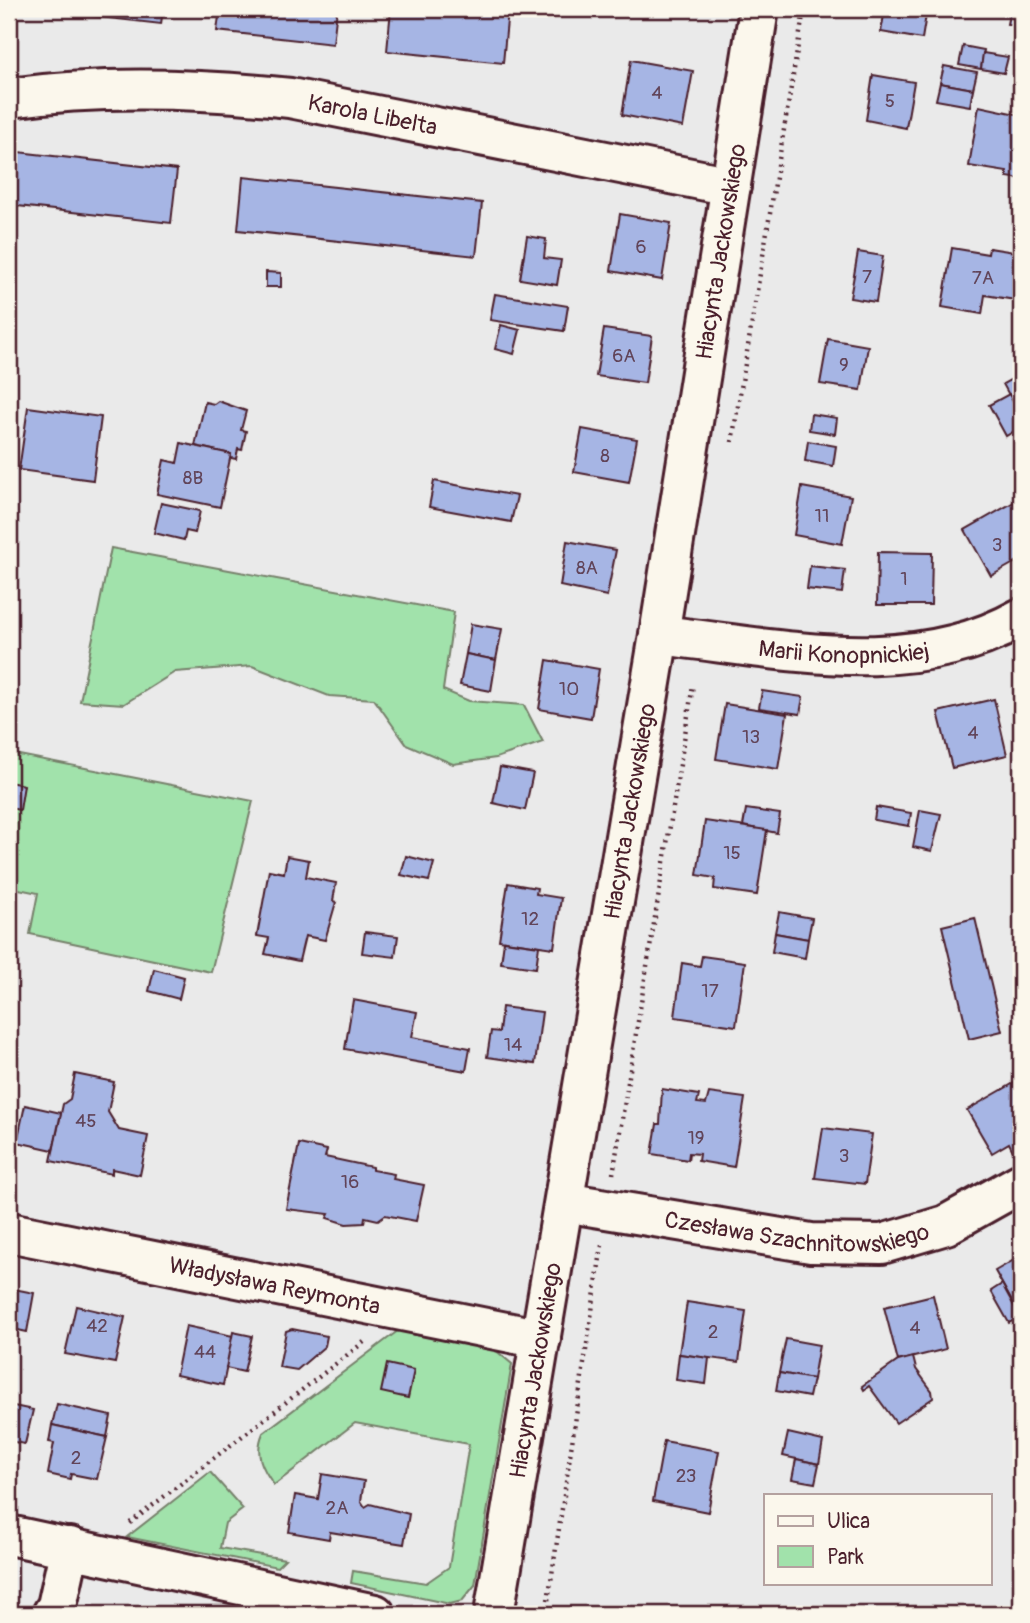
<svg xmlns="http://www.w3.org/2000/svg" width="1030" height="1623" font-family="Pangolin,sans-serif">
<style>
.green{fill:#a1e2ab;stroke:#76806b;stroke-width:2}
.building{fill:#a6b5e4;stroke:#4a1f2b;stroke-width:2}
.lines{fill:none;stroke-linecap:round;stroke-linejoin:round}
.minor-casing{stroke:#4a1f2b;stroke-width:44}
.path{stroke:#4a1f2b;stroke-width:4.5;stroke-dasharray:2 5;stroke-linecap:butt}
.minor{stroke:#fbf7ec;stroke-width:38}
.labels{text-anchor:middle;dominant-baseline:central;stroke-width:5;stroke-linejoin:round;paint-order:stroke}
.number-label{font-size:19px;fill:#614459}
.street-label{font-size:23px;fill:#4a1f2b;stroke:#fbf7ec}
</style>
<rect width="100%" height="100%" fill="#eaeaea"/>
<filter id="ink" filterUnits="userSpaceOnUse"><feTurbulence type="fractalNoise" baseFrequency=".0143" numOctaves="2"/><feDisplacementMap in="SourceGraphic" scale="14" xChannelSelector="R" yChannelSelector="G"/><feConvolveMatrix kernelMatrix="1 2 1 2 8 2 1 2 1" color-interpolation-filters="sRGB"/></filter>
<g filter="url(#ink)">
<g class="green">
<path d="M 111,548 L 454,612 L 443,690 L 469,701 L 524,705 L 543,742 L 496,758 L 453,764 L 406,744 L 374,699 L 329,696 L 252,666 L 175,672 L 124,704 L 80,701 Z"/>
<path d="M 9,753 L 253,801 L 211,972 L 30,934 L 38,893 L 9,887 Z"/>
<path d="M 399,1330 L 494,1349 L 512,1364 L 475,1585 L 462,1601 L 450,1604 L 351,1583 L 353,1571 L 426,1583 L 449,1567 L 469,1444 L 355,1423 L 274,1485 C 262,1468 254,1454 263,1433 Z"/>
<path d="M 210,1472 L 243,1509 L 225,1523 L 220,1548 L 285,1559 L 277,1567 L 127,1537 Z"/>
</g>
<g class="building">
<path d="M 47,9 L 163,9 L 161,24 L 47,11 Z"/>
<path d="M 220,9 L 337,9 L 333,44 L 217,31 Z"/>
<path d="M 391,9 L 508,10 L 503,63 L 387,51 Z"/>
<path d="M 885,9 L 927,9 L 922,39 L 881,32 Z"/>
<path d="M 1010,9 L 1021,9 L 1021,27 L 1007,24 Z"/>
<path d="M 963,46 L 984,50 L 981,69 L 959,65 Z"/>
<path d="M 983,53 L 1008,57 L 1004,73 L 981,69 Z"/>
<path d="M 631,60 L 693,71 L 683,127 L 622,115 Z"/>
<path d="M 944,66 L 977,72 L 973,89 L 940,83 Z"/>
<path d="M 873,75 L 914,82 L 906,128 L 866,120 Z"/>
<path d="M 940,83 L 973,89 L 970,106 L 936,100 Z"/>
<path d="M 979,106 L 1021,115 L 1021,179 L 1007,177 L 1007,172 L 969,166 Z"/>
<path d="M 9,151 L 177,170 L 171,223 L 9,205 Z"/>
<path d="M 243,177 L 482,203 L 476,256 L 238,230 Z"/>
<path d="M 620,214 L 671,223 L 662,280 L 611,271 Z"/>
<path d="M 527,236 L 546,239 L 544,258 L 561,260 L 557,285 L 520,279 Z"/>
<path d="M 952,248 L 988,254 L 989,248 L 1021,253 L 1015,300 L 985,295 L 982,314 L 942,307 Z"/>
<path d="M 858,252 L 883,256 L 876,302 L 850,298 Z"/>
<path d="M 266,272 L 281,273 L 281,287 L 266,287 Z"/>
<path d="M 495,294 L 568,306 L 564,331 L 490,320 Z"/>
<path d="M 501,325 L 520,330 L 514,354 L 495,349 Z"/>
<path d="M 604,329 L 652,336 L 645,383 L 596,376 Z"/>
<path d="M 828,339 L 868,346 L 861,390 L 820,384 Z"/>
<path d="M 1021,374 L 1021,417 L 1003,384 Z"/>
<path d="M 1009,394 L 1021,417 L 1021,427 L 1006,436 L 989,405 Z"/>
<path d="M 218,401 L 246,411 L 241,430 L 246,431 L 242,450 L 238,449 L 236,459 L 231,458 L 231,454 L 195,446 L 205,402 L 214,404 Z"/>
<path d="M 28,407 L 101,417 L 93,480 L 19,470 Z"/>
<path d="M 811,414 L 837,418 L 835,434 L 809,430 Z"/>
<path d="M 582,429 L 637,439 L 629,482 L 574,472 Z"/>
<path d="M 808,441 L 836,446 L 833,466 L 805,461 Z"/>
<path d="M 181,443 L 231,454 L 220,507 L 157,494 L 164,460 L 177,463 Z"/>
<path d="M 434,481 L 517,496 L 511,522 L 429,507 Z"/>
<path d="M 802,487 L 851,496 L 842,544 L 794,535 Z"/>
<path d="M 1016,501 L 1021,511 L 1021,559 L 991,576 L 965,530 Z"/>
<path d="M 161,503 L 200,511 L 195,533 L 186,531 L 184,540 L 154,533 Z"/>
<path d="M 567,541 L 616,550 L 607,596 L 560,586 Z"/>
<path d="M 878,552 L 932,553 L 931,605 L 877,605 Z"/>
<path d="M 810,566 L 845,570 L 842,593 L 807,589 Z"/>
<path d="M 471,624 L 502,629 L 496,660 L 466,654 Z"/>
<path d="M 466,654 L 496,660 L 491,691 L 460,685 Z"/>
<path d="M 547,660 L 599,669 L 591,718 L 539,709 Z"/>
<path d="M 762,691 L 803,697 L 800,714 L 759,708 Z"/>
<path d="M 994,699 L 1007,755 L 952,768 L 938,712 Z"/>
<path d="M 725,704 L 787,714 L 778,769 L 716,759 Z"/>
<path d="M 500,767 L 533,773 L 525,810 L 493,803 Z"/>
<path d="M 9,782 L 24,785 L 20,810 L 9,808 Z"/>
<path d="M 876,807 L 911,813 L 909,826 L 874,820 Z"/>
<path d="M 746,809 L 780,814 L 777,833 L 743,826 Z"/>
<path d="M 920,810 L 941,814 L 932,851 L 913,847 Z"/>
<path d="M 705,821 L 767,830 L 757,895 L 714,889 L 715,878 L 697,875 Z"/>
<path d="M 287,856 L 309,860 L 306,877 L 336,883 L 333,901 L 336,902 L 325,940 L 305,936 L 299,961 L 265,954 L 269,938 L 257,936 L 269,870 L 284,873 Z"/>
<path d="M 406,856 L 434,863 L 429,881 L 401,875 Z"/>
<path d="M 508,883 L 537,888 L 536,894 L 561,898 L 554,948 L 499,940 Z"/>
<path d="M 779,912 L 812,918 L 808,939 L 775,933 Z"/>
<path d="M 975,918 L 1002,1031 L 969,1039 L 942,926 Z"/>
<path d="M 365,932 L 398,936 L 395,957 L 362,953 Z"/>
<path d="M 775,933 L 808,939 L 805,958 L 772,952 Z"/>
<path d="M 504,941 L 539,946 L 536,968 L 501,963 Z"/>
<path d="M 702,956 L 745,962 L 736,1026 L 675,1017 L 682,963 L 700,966 Z"/>
<path d="M 154,969 L 184,977 L 179,999 L 149,991 Z"/>
<path d="M 353,1000 L 417,1012 L 412,1037 L 470,1048 L 466,1071 L 345,1049 Z"/>
<path d="M 502,1007 L 542,1012 L 535,1064 L 487,1057 L 491,1031 L 499,1032 Z"/>
<path d="M 75,1074 L 114,1082 L 108,1112 L 119,1130 L 148,1136 L 140,1175 L 112,1169 L 112,1174 L 51,1161 L 63,1104 L 70,1099 Z"/>
<path d="M 1021,1079 L 1021,1146 L 1013,1151 L 1009,1143 L 992,1153 L 967,1110 Z"/>
<path d="M 662,1089 L 699,1095 L 697,1103 L 706,1104 L 709,1093 L 745,1098 L 734,1167 L 698,1161 L 699,1154 L 689,1153 L 688,1160 L 652,1154 L 657,1124 L 660,1124 Z"/>
<path d="M 25,1105 L 61,1113 L 53,1150 L 17,1142 Z"/>
<path d="M 823,1128 L 872,1134 L 865,1184 L 815,1178 Z"/>
<path d="M 299,1144 L 327,1150 L 325,1157 L 372,1167 L 372,1170 L 394,1174 L 393,1179 L 424,1185 L 416,1221 L 385,1215 L 378,1220 L 365,1217 L 364,1223 L 346,1224 L 327,1218 L 329,1214 L 286,1209 Z"/>
<path d="M 1021,1256 L 1021,1316 L 1020,1316 L 995,1271 Z"/>
<path d="M 1002,1284 L 1020,1317 L 1009,1323 L 991,1291 Z"/>
<path d="M 9,1288 L 34,1293 L 27,1332 L 9,1328 Z"/>
<path d="M 933,1295 L 946,1349 L 898,1361 L 884,1307 Z"/>
<path d="M 687,1302 L 746,1311 L 739,1362 L 679,1354 Z"/>
<path d="M 76,1306 L 125,1317 L 115,1363 L 65,1354 Z"/>
<path d="M 186,1326 L 233,1336 L 223,1385 L 176,1375 Z"/>
<path d="M 292,1329 L 327,1336 L 325,1346 L 297,1370 L 279,1367 L 286,1331 Z"/>
<path d="M 233,1332 L 252,1336 L 244,1372 L 226,1368 Z"/>
<path d="M 786,1339 L 819,1345 L 813,1379 L 779,1373 Z"/>
<path d="M 679,1354 L 709,1358 L 706,1384 L 676,1380 Z"/>
<path d="M 913,1357 L 916,1369 L 932,1391 L 933,1398 L 896,1423 L 869,1386 L 864,1390 L 862,1386 L 898,1361 Z"/>
<path d="M 387,1364 L 414,1370 L 408,1398 L 381,1392 Z"/>
<path d="M 779,1373 L 813,1379 L 809,1397 L 776,1391 Z"/>
<path d="M 57,1404 L 111,1416 L 107,1437 L 52,1425 Z"/>
<path d="M 9,1405 L 33,1410 L 25,1444 L 9,1441 L 11,1424 Z"/>
<path d="M 52,1425 L 107,1437 L 97,1479 L 71,1474 L 70,1479 L 48,1474 L 54,1443 L 49,1442 Z"/>
<path d="M 788,1433 L 823,1441 L 819,1464 L 783,1456 Z"/>
<path d="M 664,1441 L 719,1451 L 708,1512 L 653,1501 Z"/>
<path d="M 796,1459 L 819,1464 L 815,1483 L 792,1479 Z"/>
<path d="M 322,1474 L 364,1481 L 361,1501 L 365,1507 L 370,1504 L 409,1514 L 404,1544 L 330,1532 L 329,1539 L 289,1532 L 295,1495 L 318,1499 Z"/>
</g>
<g class="lines">
<g class="minor-casing">
<g id="minor">
<path id="s1" d="M 9,98 C 103,85 196,88 290,98 L 731,186"/>
<path id="s2" d="M 659,635 C 779,648 910,681 1021,618"/>
<path id="s3" d="M 564,1202 L 811,1243 L 882,1244 L 946,1225 L 1021,1183"/>
<path id="s4" d="M 9,1232 L 541,1339"/>
<path d="M 9,1535 L 375,1614"/>
<path d="M 52,1614 L 57,1606 L 70,1547"/>
<path id="s5" d="M 494,1614 L 659,635 L 759,9"/>
</g>
</g>
<g class="path">
<path d="M 732,442 L 804,9"/>
<path d="M 613,1174 L 693,685"/>
<path d="M 130,1523 L 364,1342"/>
<path d="M 546,1614 L 602,1245"/>
</g>
<use href="#minor" class="minor"/>
</g>
</g>
<g class="labels">
<g class="number-label">
<text x="657" y="93">4</text>
<text x="890" y="101">5</text>
<text x="641" y="247">6</text>
<text x="867" y="277">7</text>
<text x="983" y="278">7A</text>
<text x="624" y="356">6A</text>
<text x="844" y="365">9</text>
<text x="605" y="456">8</text>
<text x="193" y="478">8B</text>
<text x="822" y="516">11</text>
<text x="997" y="545">3</text>
<text x="587" y="568">8A</text>
<text x="904" y="579">1</text>
<text x="569" y="689">10</text>
<text x="973" y="733">4</text>
<text x="751" y="737">13</text>
<text x="732" y="853">15</text>
<text x="530" y="919">12</text>
<text x="710" y="991">17</text>
<text x="513" y="1045">14</text>
<text x="86" y="1121">45</text>
<text x="696" y="1138">19</text>
<text x="844" y="1156">3</text>
<text x="350" y="1182">16</text>
<text x="97" y="1326">42</text>
<text x="915" y="1328">4</text>
<text x="713" y="1332">2</text>
<text x="205" y="1352">44</text>
<text x="76" y="1458">2</text>
<text x="686" y="1476">23</text>
<text x="337" y="1508">2A</text>
</g>
<g class="street-label">
<text stroke="none"><textPath href="#s1" startOffset="366">Karola Libelta</textPath></text>
<text stroke="none"><textPath href="#s5" startOffset="1381">Hiacynta Jackowskiego</textPath></text>
<text stroke="none"><textPath href="#s2" startOffset="186">Marii Konopnickiej</textPath></text>
<text stroke="none"><textPath href="#s5" startOffset="814">Hiacynta Jackowskiego</textPath></text>
<text stroke="none"><textPath href="#s3" startOffset="236">Czesława Szachnitowskiego</textPath></text>
<text stroke="none"><textPath href="#s4" startOffset="271">Władysława Reymonta</textPath></text>
<text stroke="none"><textPath href="#s5" startOffset="247">Hiacynta Jackowskiego</textPath></text>
</g>
</g>
<rect width="1030" height="1623" fill="none" stroke="#fbf7ec" stroke-width="35"/>
<rect x="18" y="18" width="995" height="1588" fill="none" stroke="#4a1f2b" stroke-width="2.5" filter="url(#ink)"/>
<rect x="764" y="1494" width="228" height="91" fill="#fbf7ec" stroke="#b4a19f" stroke-width="2"/>
<rect x="778" y="1516" width="35" height="10" fill="#fbf7ec" stroke="#b4a19f" stroke-width="2"/>
<text x="827" y="1528" font-size="21" fill="#4a1f2b">Ulica</text>
<rect x="778" y="1546" width="35" height="21" fill="#a1e2ab" stroke="#b4a19f" stroke-width="2"/>
<text x="827" y="1564" font-size="21" fill="#4a1f2b">Park</text>
</svg>
